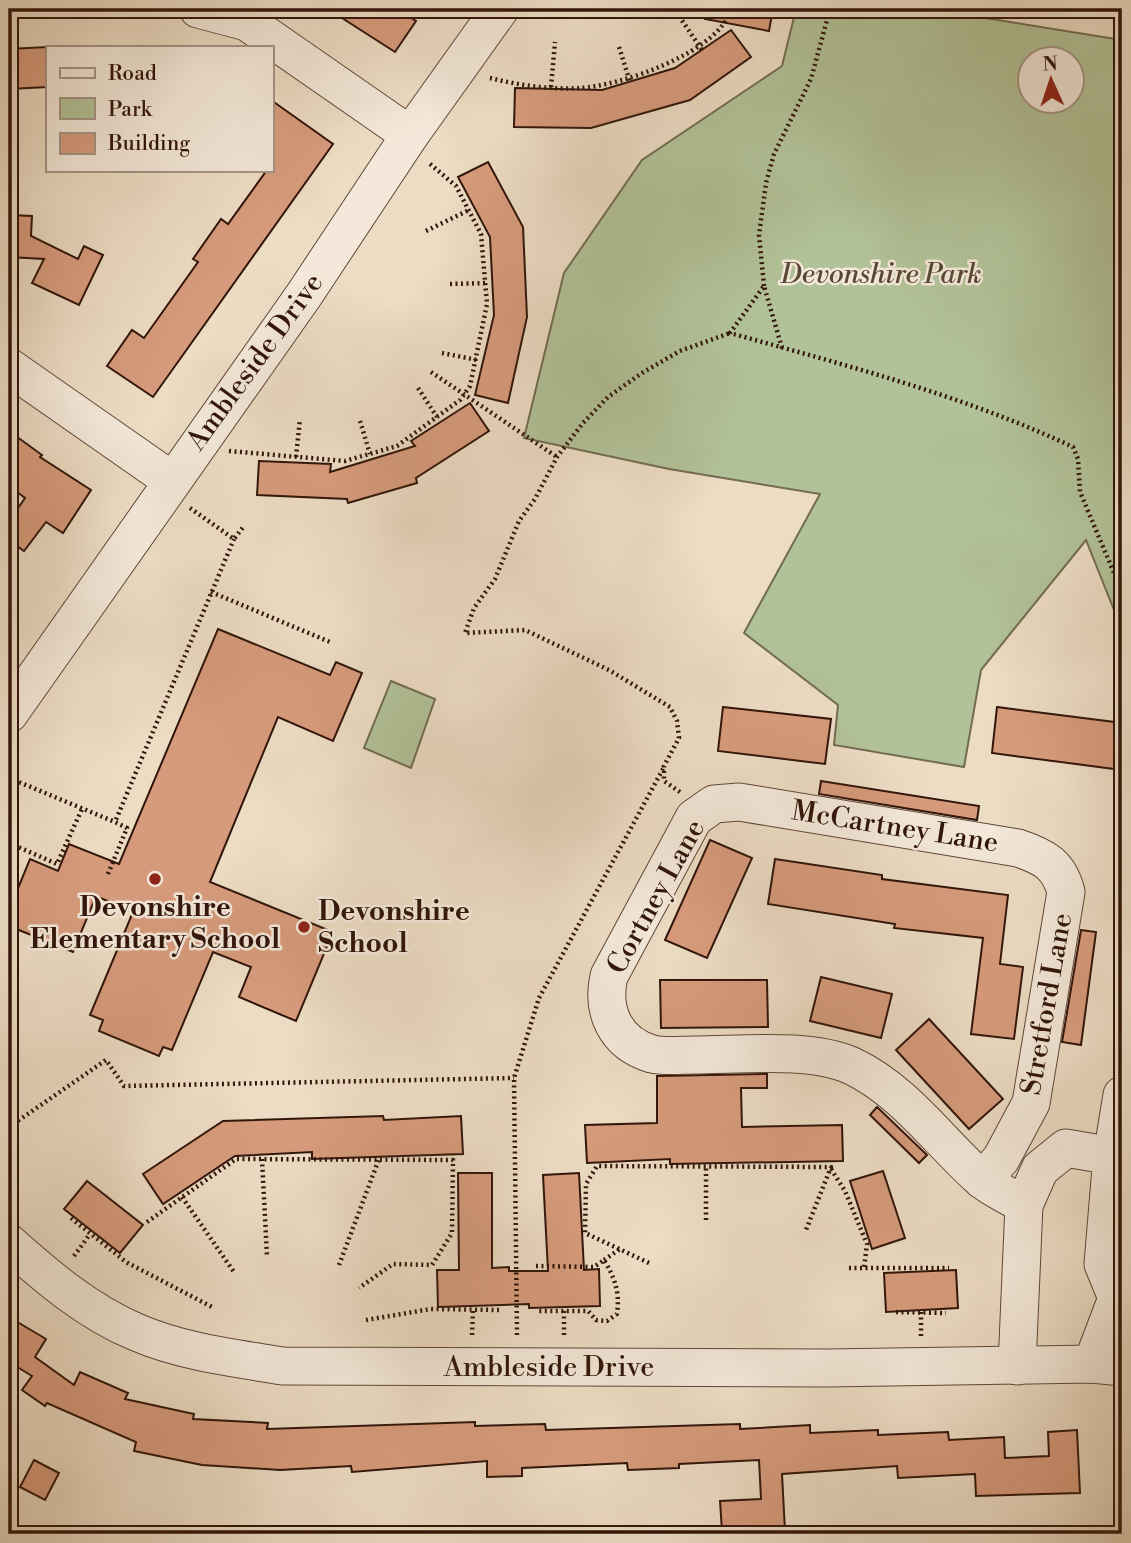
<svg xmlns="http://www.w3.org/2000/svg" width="1131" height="1543" font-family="'Libre Bodoni',serif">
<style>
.green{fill:#b2c298;stroke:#726c51;stroke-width:2;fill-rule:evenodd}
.building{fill:#d69b7c;stroke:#32150a;stroke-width:2}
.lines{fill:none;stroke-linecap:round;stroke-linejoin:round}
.minor-casing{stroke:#604738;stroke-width:39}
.path{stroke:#32150a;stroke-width:4.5;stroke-dasharray:2 3.5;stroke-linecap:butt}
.minor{stroke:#f3e8d9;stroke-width:37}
.poi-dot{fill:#8f2418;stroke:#f3e8d9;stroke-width:2.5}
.labels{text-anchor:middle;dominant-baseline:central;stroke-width:5;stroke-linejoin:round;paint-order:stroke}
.park-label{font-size:28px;font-style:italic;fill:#584935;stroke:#f3e8d9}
.street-label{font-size:28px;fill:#32150a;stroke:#f3e8d9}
.poi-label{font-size:28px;font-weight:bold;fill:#32150a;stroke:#f3e8d9}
</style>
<rect width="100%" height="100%" fill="#ecdcc4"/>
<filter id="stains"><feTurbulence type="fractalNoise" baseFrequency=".00286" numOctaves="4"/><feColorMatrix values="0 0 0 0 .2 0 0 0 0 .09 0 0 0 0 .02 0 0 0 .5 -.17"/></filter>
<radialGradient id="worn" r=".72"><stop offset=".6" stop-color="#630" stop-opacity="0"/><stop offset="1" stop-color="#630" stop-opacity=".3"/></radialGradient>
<g class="green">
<path d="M 796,9 L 966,9 L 973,16 L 1122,40 L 1122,630 L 1086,540 L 981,670 L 964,767 L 834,745 L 838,705 L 744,633 L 820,494 L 669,469 L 524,438 L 564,273 L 642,160 L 782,66 ZM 1030,60 L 1072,60 L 1072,102 L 1030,102 Z"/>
<path d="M 391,681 L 435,699 L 411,768 L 364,748 Z"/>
</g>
<g class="building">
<path d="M 328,9 L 397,9 L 416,21 L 395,52 Z"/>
<path d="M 706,9 L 773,9 L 769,31 L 705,19 Z"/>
<path d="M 731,30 L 751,57 L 690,100 L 591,128 L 514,127 L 515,88 L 602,90 L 675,68 Z"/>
<path d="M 47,47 L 47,87 L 10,89 L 9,49 Z"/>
<path d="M 271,100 L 333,144 L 153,397 L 107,366 L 132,330 L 144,338 L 198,262 L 193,259 L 221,219 L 228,224 L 267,170 L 271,170 Z"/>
<path d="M 488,162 L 523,227 L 527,317 L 508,403 L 475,395 L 494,315 L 490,237 L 458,177 Z"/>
<path d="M 9,215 L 32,216 L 31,236 L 78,259 L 84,246 L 103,255 L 79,305 L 32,283 L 44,259 L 9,257 Z"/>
<path d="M 470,403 L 489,431 L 416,478 L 417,483 L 348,503 L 347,499 L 257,495 L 259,461 L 331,464 L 330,472 L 415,446 L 411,441 Z"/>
<path d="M 9,431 L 42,455 L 40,457 L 91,490 L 63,533 L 46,522 L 24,551 L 9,540 L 9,521 L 25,498 L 9,486 Z"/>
<path d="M 218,629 L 330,675 L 336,662 L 362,673 L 333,741 L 278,717 L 210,882 L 333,932 L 296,1021 L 239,997 L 251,967 L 213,952 L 172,1050 L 163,1047 L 159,1056 L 99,1031 L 103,1020 L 90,1015 L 133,912 L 96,896 L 73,952 L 9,926 L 9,910 L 30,859 L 58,871 L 69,844 L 119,864 Z"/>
<path d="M 723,707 L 831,719 L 825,764 L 718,751 Z"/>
<path d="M 997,707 L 1122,723 L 1122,770 L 992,753 Z"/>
<path d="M 821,781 L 979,806 L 977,820 L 819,794 Z"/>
<path d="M 710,840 L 752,858 L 707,958 L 665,940 Z"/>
<path d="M 775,859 L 882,875 L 882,879 L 1008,895 L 1000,964 L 1023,967 L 1014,1039 L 971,1034 L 983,938 L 894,928 L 895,924 L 768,904 Z"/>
<path d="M 1081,930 L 1096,932 L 1081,1045 L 1062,1042 Z"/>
<path d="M 821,977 L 892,994 L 881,1038 L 810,1021 Z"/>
<path d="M 660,980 L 767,980 L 768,1027 L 661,1028 Z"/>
<path d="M 929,1019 L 1003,1099 L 969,1129 L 896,1050 Z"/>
<path d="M 767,1074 L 767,1088 L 741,1088 L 742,1127 L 842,1125 L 843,1161 L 670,1164 L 670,1159 L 587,1163 L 585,1125 L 657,1123 L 657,1076 Z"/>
<path d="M 877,1107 L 927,1155 L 919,1163 L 870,1115 Z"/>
<path d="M 383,1116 L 384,1120 L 461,1116 L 463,1154 L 312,1159 L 312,1152 L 235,1156 L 163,1204 L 143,1174 L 223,1121 Z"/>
<path d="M 883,1171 L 905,1238 L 872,1249 L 850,1181 Z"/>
<path d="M 458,1173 L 492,1173 L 492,1268 L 509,1267 L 509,1271 L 548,1271 L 543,1175 L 579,1173 L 584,1270 L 599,1269 L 600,1306 L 529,1308 L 529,1304 L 438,1307 L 437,1270 L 459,1270 Z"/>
<path d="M 87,1181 L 143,1225 L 120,1253 L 64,1209 Z"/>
<path d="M 956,1270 L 958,1308 L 886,1312 L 884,1273 Z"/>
<path d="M 9,1317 L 46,1339 L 35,1357 L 74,1385 L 80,1372 L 128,1393 L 125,1399 L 194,1414 L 193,1419 L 268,1423 L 267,1429 L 475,1422 L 475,1426 L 545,1424 L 546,1430 L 740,1424 L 740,1429 L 810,1425 L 810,1433 L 878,1430 L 878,1435 L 948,1432 L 949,1440 L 1004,1437 L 1005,1458 L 1049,1456 L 1048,1432 L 1077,1430 L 1080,1493 L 976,1496 L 975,1474 L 898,1478 L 897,1466 L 782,1474 L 785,1531 L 722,1531 L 720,1501 L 761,1499 L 759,1460 L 679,1464 L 679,1468 L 628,1470 L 627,1463 L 522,1468 L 522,1476 L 487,1477 L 487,1461 L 352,1472 L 351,1466 L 280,1470 L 202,1465 L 134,1451 L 136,1442 L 47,1403 L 45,1406 L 22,1390 L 32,1376 L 9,1362 Z"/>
<path d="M 34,1460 L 59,1473 L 45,1500 L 20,1487 Z"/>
</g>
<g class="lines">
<g class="minor-casing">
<g id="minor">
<path d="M 198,9 L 247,22 L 410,135"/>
<path d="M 9,367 L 171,480"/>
<path d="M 9,714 L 304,295 L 410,135 L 500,9"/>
<path d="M 1122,1095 L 1112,1156 L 1122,1158"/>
<path d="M 982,1180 L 1001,1159 L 1031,1103 L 1066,892 C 1059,865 1045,857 1018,848 L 739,802 L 714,804 L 694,818 L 609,976 C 601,1011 615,1043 652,1054 C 665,1057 681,1055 694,1055 C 740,1055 811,1047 852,1066 C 903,1090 938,1140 979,1177 C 992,1189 1010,1196 1024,1205 L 1017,1366"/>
<path d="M 1024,1205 L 1040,1169 L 1066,1148 L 1112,1156 L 1103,1264 L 1117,1298 L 1092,1364"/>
<path d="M 9,1243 C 47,1277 88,1312 136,1332 C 182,1352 234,1358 283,1366 L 828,1368 L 1092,1364 L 1122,1367"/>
</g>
</g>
<g class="path">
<path d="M 679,16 L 702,50"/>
<path d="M 619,47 L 630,82"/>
<path d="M 490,78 C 518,85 550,90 580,88 C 620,86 720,52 731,9"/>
<path d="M 551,87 L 555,42"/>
<path d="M 426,231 L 469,210"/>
<path d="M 450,284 L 486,283"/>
<path d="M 764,286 L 759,235 L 766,183 L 774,154 L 811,79 L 830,9"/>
<path d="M 782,348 L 764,286 L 730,333 C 848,366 962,395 1073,447 L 1078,459 L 1080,492 L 1122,592"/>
<path d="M 442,353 L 477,360"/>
<path d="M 431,372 L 557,457"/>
<path d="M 418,388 L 437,417"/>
<path d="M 360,421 L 370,454"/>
<path d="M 229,451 L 345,461 L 397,446 L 460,400 L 470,386 L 487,304 L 481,234 L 456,186 L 429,163"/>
<path d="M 296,457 L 300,419"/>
<path d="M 190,508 L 234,539 L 244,526"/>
<path d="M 211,592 L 330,642"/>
<path d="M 9,778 L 115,822"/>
<path d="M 680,792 L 664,781 L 664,766 L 679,738 L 677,721 L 670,707 L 609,670 L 525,630 L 465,633 L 474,608 L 495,579 L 519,521 L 535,499 L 557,457 L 583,423 L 608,397 L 642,373 L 680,351 L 730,333"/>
<path d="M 9,843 L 57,864 L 82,809"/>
<path d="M 108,874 L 127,828 L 115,822 L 234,539"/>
<path d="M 9,1127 L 106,1060 L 124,1086 L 514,1078"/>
<path d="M 262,1159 L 267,1256"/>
<path d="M 831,1169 L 845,1191 L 867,1244 L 864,1268"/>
<path d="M 182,1197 L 234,1272"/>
<path d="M 71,1218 L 126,1262 L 214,1308"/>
<path d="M 706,1220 L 706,1166"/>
<path d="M 147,1222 L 236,1159 L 453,1160 L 452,1233 L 432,1265 L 393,1264 L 359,1288"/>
<path d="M 74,1256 L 90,1234"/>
<path d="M 604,1260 L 620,1249"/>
<path d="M 649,1263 L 585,1233 L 586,1184 L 597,1166 L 831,1167 L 806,1230"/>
<path d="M 339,1265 L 379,1159"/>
<path d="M 536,1266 L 594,1267 L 604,1260 C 615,1278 620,1293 617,1314 L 607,1321 L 596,1320 L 588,1311 L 538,1311"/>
<path d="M 849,1268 L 949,1268"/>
<path d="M 564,1311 L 564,1335"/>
<path d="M 896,1312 L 946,1313"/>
<path d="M 366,1320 L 431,1309 L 499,1310"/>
<path d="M 472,1335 L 473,1310"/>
<path d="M 517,1335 L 514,1078 L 539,998 L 664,767"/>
<path d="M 921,1336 L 921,1312"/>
</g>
<use href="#minor" class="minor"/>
</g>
<g class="poi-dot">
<circle cx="155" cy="879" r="7"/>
<circle cx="304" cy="927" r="7"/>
</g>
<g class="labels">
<g class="park-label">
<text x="881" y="274">Devonshire Park</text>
</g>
<g class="street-label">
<text transform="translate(255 362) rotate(-54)">Ambleside Drive</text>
<text transform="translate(895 827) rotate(9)">McCartney Lane</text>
<text transform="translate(656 897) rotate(-61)">Cortney Lane</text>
<text transform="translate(1047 1004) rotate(-80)">Stretford Lane</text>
<text x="549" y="1367">Ambleside Drive</text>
</g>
<g class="poi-label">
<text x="155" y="907">Devonshire<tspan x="155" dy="32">Elementary School</tspan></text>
<text x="318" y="911" text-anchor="start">Devonshire<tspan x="318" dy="32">School</tspan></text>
</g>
</g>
<rect width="1131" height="1543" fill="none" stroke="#ecdcc4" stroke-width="35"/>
<rect x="10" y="10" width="1110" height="1522" fill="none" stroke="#32150a" stroke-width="3.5"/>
<rect x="18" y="18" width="1096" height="1508" fill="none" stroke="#32150a" stroke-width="2"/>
<rect x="46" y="46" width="228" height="126" fill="#f3e8d9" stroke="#a69486" stroke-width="2"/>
<rect x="60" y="68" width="35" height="10" fill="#f3e8d9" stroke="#a69486" stroke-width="2"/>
<text x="108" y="80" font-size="21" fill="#32150a">Road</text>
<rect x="60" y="98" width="35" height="21" fill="#b2c298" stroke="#a69486" stroke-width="2"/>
<text x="108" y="116" font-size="21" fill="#32150a">Park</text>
<rect x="60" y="133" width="35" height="21" fill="#d69b7c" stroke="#a69486" stroke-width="2"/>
<text x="108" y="150" font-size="21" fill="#32150a">Building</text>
<g transform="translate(1051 80) rotate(357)"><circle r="33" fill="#f3e8d9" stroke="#a69486" stroke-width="2"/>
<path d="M0-5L12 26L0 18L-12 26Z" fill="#8f2418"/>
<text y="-10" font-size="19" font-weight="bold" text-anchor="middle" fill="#32150a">N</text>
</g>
<rect width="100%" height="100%" filter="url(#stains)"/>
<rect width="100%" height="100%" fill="url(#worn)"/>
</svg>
